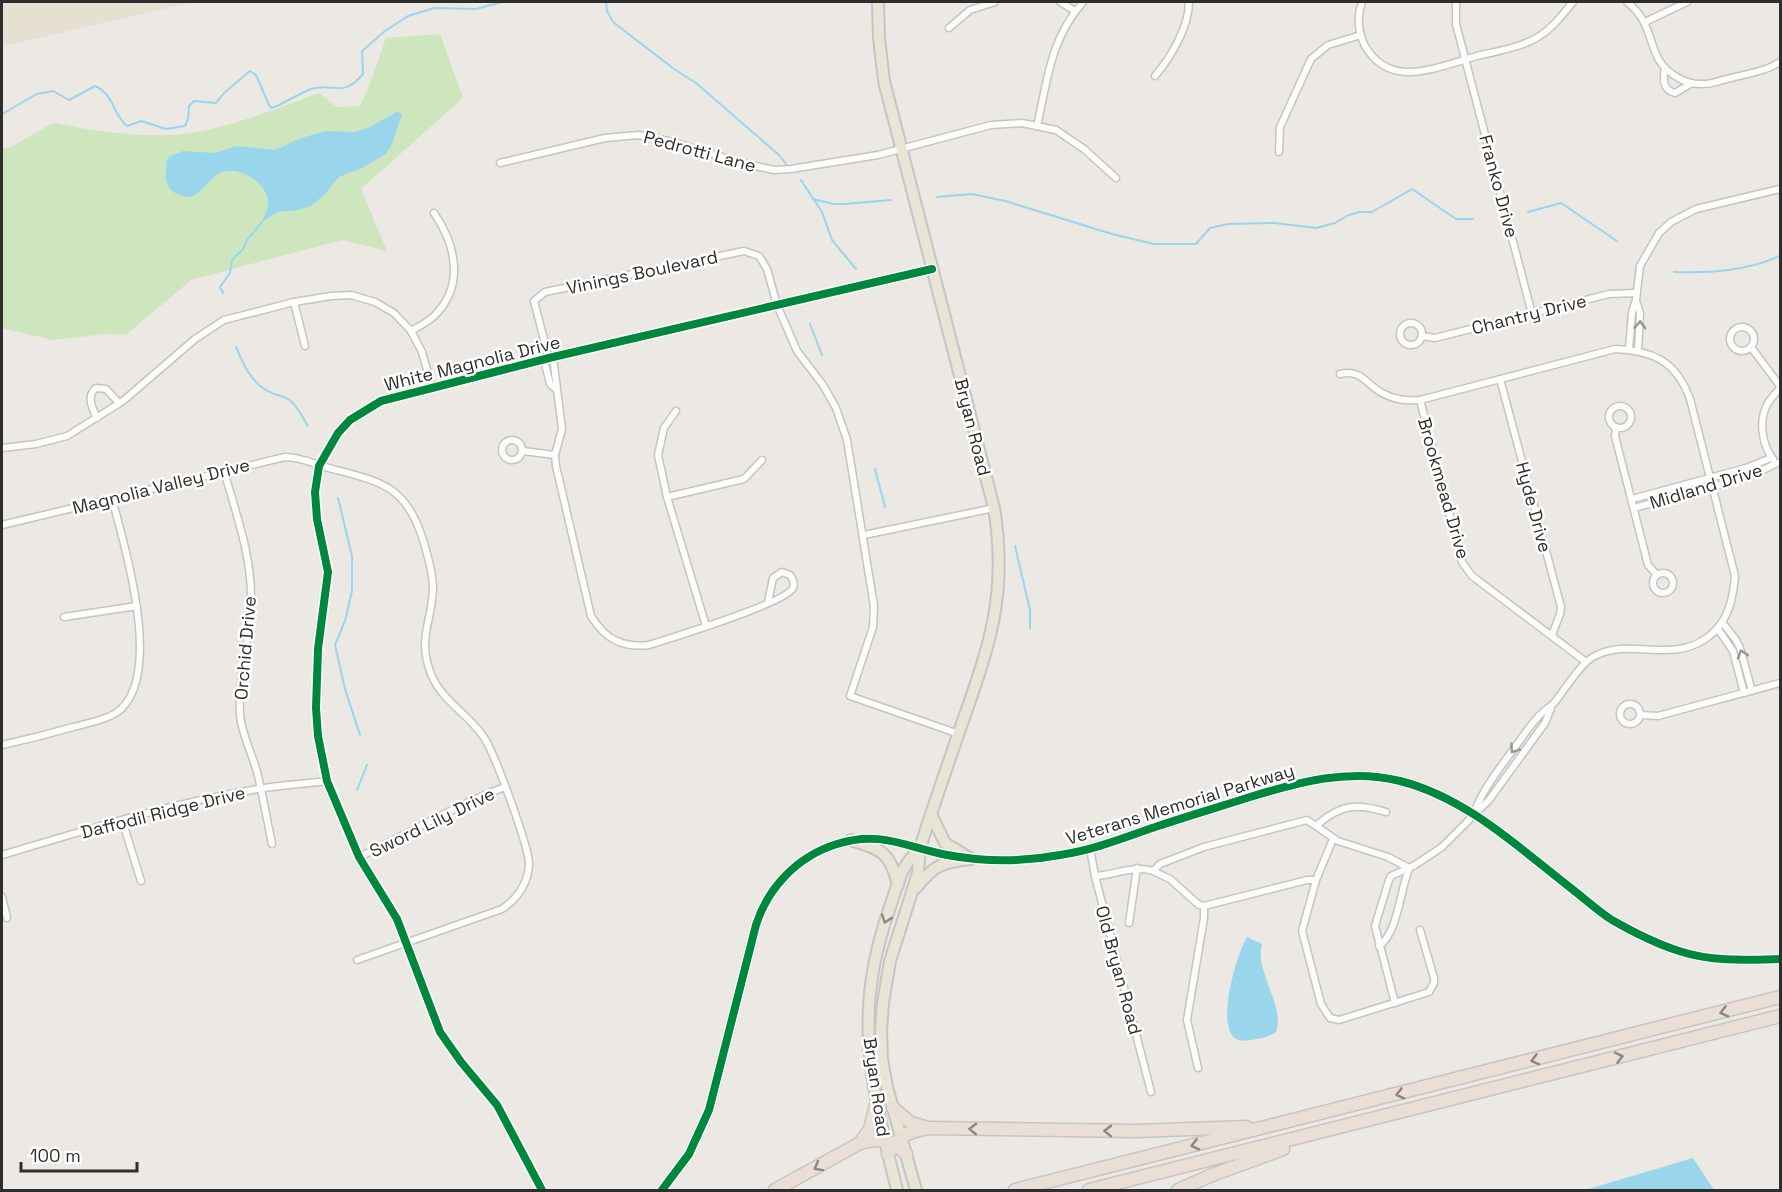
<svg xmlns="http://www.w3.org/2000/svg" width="1782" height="1192" font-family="'Space Grotesk',sans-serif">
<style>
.education{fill:#e6e0d3}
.green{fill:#cee6be}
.water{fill:#99d6ec}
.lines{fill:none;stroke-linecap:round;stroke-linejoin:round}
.stream{stroke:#99d6ec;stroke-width:2}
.minor-casing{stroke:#c5c4c5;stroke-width:9}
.tertiary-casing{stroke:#c5c4c5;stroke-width:11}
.primary-casing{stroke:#c6c5c4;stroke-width:14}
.motorway-casing{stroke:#c6c5c4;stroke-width:15}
.minor{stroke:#fcfcfb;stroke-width:6}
.tertiary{stroke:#fcfcfb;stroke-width:8}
.primary{stroke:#e8e4d6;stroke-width:10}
.motorway{stroke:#eadfd6;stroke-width:12}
.cycleway-casing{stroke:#fff;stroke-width:11}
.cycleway{stroke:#00873e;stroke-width:8}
.oneway{stroke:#959594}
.oneway2{stroke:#8b8982}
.oneway3{stroke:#8c8682}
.labels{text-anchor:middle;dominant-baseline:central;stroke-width:5;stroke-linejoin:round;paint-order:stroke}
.street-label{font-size:18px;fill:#2e2e2e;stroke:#fff}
</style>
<rect width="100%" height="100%" fill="#ece8e4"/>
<path class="education" d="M 2,2 L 193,2 L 9,45 L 2,43 Z"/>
<path class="green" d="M 440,34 L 463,98 L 361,189 L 387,251 L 342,240 L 191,280 L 126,335 L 106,334 L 52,340 L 2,328 L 2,148 L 9,148 L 53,123 C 95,131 139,138 182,134 C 228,129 275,109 319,93 L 337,107 L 360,106 L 369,86 L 386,38 Z"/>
<g class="water">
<path d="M 398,111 L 402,114 L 392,144 L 386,154 L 362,168 L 339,177 L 324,195 L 312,205 L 299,210 L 277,212 L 262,222 C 264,216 268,210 268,204 C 270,184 238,164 220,173 C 209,178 206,190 191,197 C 167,195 163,184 167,160 L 170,156 L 183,151 L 216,153 L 236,146 L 275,150 L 301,138 L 326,131 L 354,132 L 368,128 Z"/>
<path d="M 1247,937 L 1262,944 C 1254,971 1286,1007 1276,1032 C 1269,1037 1259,1039 1250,1040 C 1245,1041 1240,1041 1236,1039 C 1215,1026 1237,953 1247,937 Z"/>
<path d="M 1693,1158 L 1714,1190 L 1585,1190 Z"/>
</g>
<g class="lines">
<g class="stream">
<path d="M 606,2 L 607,11 L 613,22 L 674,69 L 696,83 L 779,155 L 786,164"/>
<path d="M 2,114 L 37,94 L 53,91 L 69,100 L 95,86 C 114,94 113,115 127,126 L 141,121 L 166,129 L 185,126 L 188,119 L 189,106 L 194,101 L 216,103 L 224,93 L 250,71 L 256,75 L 269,105 L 272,108 C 285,103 298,94 311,89 C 335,82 342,99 363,74 L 362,51 L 385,31 L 408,16 L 434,8 L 476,9 L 502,2"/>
<path d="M 801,180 L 822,212 L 832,240 L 856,269"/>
<path d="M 937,197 L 972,194 L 1005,201 L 1112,234 L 1154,244 L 1196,244 L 1210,228 L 1228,224 L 1275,223 L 1316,228 L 1335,223 L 1349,215 L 1359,212 L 1372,212 L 1412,189 L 1456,219 L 1473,219"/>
<path d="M 813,199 L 833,204 L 844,204 L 891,200"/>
<path d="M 1528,212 L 1561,203 L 1617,241"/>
<path d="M 1674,272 C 1711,273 1747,271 1780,256"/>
<path d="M 223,293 L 220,287 L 230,273 L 232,260 L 243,249 L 247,240 L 262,222"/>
<path d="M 810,324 L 822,355"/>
<path d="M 236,347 C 243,364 252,384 270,392 C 277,396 286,396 292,402 C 298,408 303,418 308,426"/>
<path d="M 875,469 L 885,507"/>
<path d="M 338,498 L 352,556 L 352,591 L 345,621 L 335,645 L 345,689 L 360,735"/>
<path d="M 1015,546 L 1030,610 L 1030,628"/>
<path d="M 357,790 L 367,765"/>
</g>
<g class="minor-casing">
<g id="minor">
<path d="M 1060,2 L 1075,11"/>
<path d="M 1362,2 C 1357,16 1358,32 1365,46 C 1391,91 1439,66 1477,56 C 1497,51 1520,48 1538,37 C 1553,28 1562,15 1573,2"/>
<path d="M 1456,2 L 1456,24 L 1532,314"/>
<path d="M 1627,2 C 1647,18 1647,32 1656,54 C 1662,70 1682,84 1700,84 C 1709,85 1718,81 1727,79 C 1745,74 1765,72 1780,62"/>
<path d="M 1645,22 L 1687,2"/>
<path d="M 949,28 L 970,10 L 995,2"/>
<path d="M 1665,68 C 1663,78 1662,90 1675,93 L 1692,83"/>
<path d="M 1155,76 C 1171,57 1189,27 1189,2"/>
<path d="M 1037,126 C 1048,78 1050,40 1083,2"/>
<path d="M 1279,152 L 1280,127 L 1311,59 L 1328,45 L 1361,35"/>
<path d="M 500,163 L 605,138 L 638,135 L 673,142 L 742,163 L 774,170 L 791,169 L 878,155 L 991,125 L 1022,123 L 1056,130 L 1084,149 L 1116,178"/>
<path d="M 1636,301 L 1640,313 L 1638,351"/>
<path d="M 294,302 L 305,346"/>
<circle cx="1411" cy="334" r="11"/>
<circle cx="1742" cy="339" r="12"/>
<path d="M 411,331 C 418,327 428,322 434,316 C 465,286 456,245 434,213"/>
<path d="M 1422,336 L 1435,338 L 1609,294 L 1636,293"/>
<path d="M 1751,347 L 1780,386"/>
<path d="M 1629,349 L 1632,312 L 1636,300 L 1640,266 L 1659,233 L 1671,222 L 1696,209 L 1780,189"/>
<path d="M 553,357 L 562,429 L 555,455 L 556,466 L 591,616 C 605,639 622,648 649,645 C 671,638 786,603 793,588 C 795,583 793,579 790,575 L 782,572 L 773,578 L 768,602"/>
<path d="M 549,359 L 534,301 L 545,292 L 744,251 L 759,256 L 767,269 L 777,305 L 797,351 L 823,385 L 836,408 L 847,440 L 874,606 L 873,627 L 850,696 L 959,734"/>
<path d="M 544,360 L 550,384 L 557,390"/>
<path d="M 1340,374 C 1361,369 1366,384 1382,393 C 1395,400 1406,401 1420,400 L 1615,349 C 1654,351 1676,361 1690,399 L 1735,576 C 1733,600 1728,622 1708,637 C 1671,665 1630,636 1593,657 C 1579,665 1565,690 1554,703 C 1549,708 1542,712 1537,718 C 1529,727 1522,738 1515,747 C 1499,769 1483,789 1474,813"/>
<path d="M 1500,379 L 1561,607 L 1560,614 L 1552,635"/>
<path d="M 1420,400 L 1462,562 L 1472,576 L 1586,662"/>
<circle cx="1620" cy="417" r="11"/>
<path d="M 676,411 L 664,428 L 658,455 L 667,497 L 706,626"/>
<path d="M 97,418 C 92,408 86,396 96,388 L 106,389 L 119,403"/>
<path d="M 1616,427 L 1615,436 L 1648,565 L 1657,575"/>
<circle cx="512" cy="450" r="10"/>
<path d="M 2,448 L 36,444 L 67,436 L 123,401 L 195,339 L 224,320 L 294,302 L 331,296 L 351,295 L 375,302 L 394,313 L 411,331 L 422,352 L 432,387"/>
<path d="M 523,451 L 555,455"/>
<path d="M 1773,459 C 1762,445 1758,420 1768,403 C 1771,398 1776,393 1780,388"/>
<path d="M 224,471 C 236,513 252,557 251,601 C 250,639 238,677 240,715 C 242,736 252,753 257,772 C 263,796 267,820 272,844"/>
<path d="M 667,497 L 744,479 L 762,460"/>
<path d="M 1632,499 L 1746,468 L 1771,458"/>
<path d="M 1634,508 L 1749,477 L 1777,463"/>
<path d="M 2,525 L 285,457 C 301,457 314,464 329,468 C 381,482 406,485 423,540 C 428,556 433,573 433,589 C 432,622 417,638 431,674 C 442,701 467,713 483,736 C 494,751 529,847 529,864 C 528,884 518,898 502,909 L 357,960"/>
<path d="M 864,535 L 994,508"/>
<circle cx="1663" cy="583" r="10"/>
<path d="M 64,617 L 137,606"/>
<path d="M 1722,622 L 1736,640 L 1740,648 L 1752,691"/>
<path d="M 1718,629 L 1733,651 L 1744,693"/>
<circle cx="1630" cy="714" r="10"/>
<path d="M 1640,715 L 1658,716 L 1780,683"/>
<path d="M 2,745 C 25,740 49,734 73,727 C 87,723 103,721 116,713 C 166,679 124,546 112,498"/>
<path d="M 122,820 L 141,881"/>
<path d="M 1317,825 C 1341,804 1357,803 1386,812"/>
<path d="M 1333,839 L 1316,880 L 1302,931 L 1321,1004 L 1330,1018 L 1339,1020 L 1429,992 L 1434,983 L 1434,978 L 1420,930"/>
<path d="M 1090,848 L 1095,876 L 1151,1092"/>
<path d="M 2,855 C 86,830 171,803 258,789 C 281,785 304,784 327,781"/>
<path d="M 359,857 C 409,834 453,806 505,787"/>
<path d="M 1153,871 L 1170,879 L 1199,905 L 1204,906 L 1307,880 L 1316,880"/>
<path d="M 1095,876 C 1115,875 1133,865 1153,871 L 1160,864 L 1204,847 L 1307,820 L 1338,841 L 1388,857 L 1409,868"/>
<path d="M 2,897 L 7,918"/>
<path d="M 1129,923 L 1137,868"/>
<path d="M 1379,946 C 1398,933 1400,890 1409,869"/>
<path d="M 1395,1003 L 1375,926 L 1389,880 L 1391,876 L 1415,865 L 1442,847 L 1489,800 L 1545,723 L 1551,708"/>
<path d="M 1198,1068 L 1187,1020 L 1204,918 L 1204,906"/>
<path d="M 542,1190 L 497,1105 L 461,1062 L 440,1032 L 397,919 L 359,857 L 327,781 L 318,736 L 316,708 L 318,649 L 328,572 L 317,519 L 315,492 L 319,466 L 338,433 L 350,420 L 381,401 L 553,357 L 932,269"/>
</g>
</g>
<g class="tertiary-casing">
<path id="tertiary" d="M 662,1190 L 689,1154 L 709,1110 L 756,925 C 768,887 798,856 837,844 C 880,830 906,847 947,855 C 985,862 1023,862 1060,855 C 1094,850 1126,837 1158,826 C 1188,816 1219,807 1250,797 C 1299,782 1349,768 1400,781 C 1467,798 1519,848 1572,889 C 1585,899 1598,911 1612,920 C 1633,932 1657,944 1679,951 C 1712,962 1747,960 1780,959"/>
</g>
<g class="primary-casing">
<g id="primary">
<path d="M 878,2 L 879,38 L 884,81 L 994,508 C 1009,598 987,652 958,735 C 945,773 932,810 920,848 L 918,873 L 890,961 L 883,1003 L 881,1031 L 882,1059 L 887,1087 L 916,1190"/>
<path d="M 931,814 L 945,843 L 971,859"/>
<path d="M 851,840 C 882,850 890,852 898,885"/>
<path d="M 916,888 C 934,865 942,862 971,859"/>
<path d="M 897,1190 C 872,1088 852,1017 888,913 C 893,899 897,883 903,870 C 907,862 914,855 920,848"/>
</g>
</g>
<g class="motorway-casing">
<g id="motorway">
<path d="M 893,1108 L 911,1123 L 925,1127"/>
<path d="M 860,1143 C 877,1137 894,1140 906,1154"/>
<path d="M 888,1154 C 898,1136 909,1131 929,1128 L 1135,1131 L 1247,1127"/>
<path d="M 775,1190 L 860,1143 L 870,1129 L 876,1105"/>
<path d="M 1015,1190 L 1780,997"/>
<path d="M 1089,1190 L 1780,1016"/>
<path d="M 1178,1190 L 1212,1175 L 1283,1149"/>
</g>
</g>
<use href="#minor" class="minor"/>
<use href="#tertiary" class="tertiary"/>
<use href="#primary" class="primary"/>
<use href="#motorway" class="motorway"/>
<g class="cycleway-casing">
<g id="cycleway">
<path d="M 542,1190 L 497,1105 L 461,1062 L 440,1032 L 397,919 L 359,857 L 327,781 L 318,736 L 316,708 L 318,649 L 328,572 L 317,519 L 315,492 L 319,466 L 338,433 L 350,420 L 381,401 L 553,357 L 932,269"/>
<path d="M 662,1190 L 689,1154 L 709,1110 L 756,925 C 768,887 798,856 837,844 C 880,830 906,847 947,855 C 985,862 1023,862 1060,855 C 1094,850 1126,837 1158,826 C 1188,816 1219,807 1250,797 C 1299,782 1349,768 1400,781 C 1467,798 1519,848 1572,889 C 1585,899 1598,911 1612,920 C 1633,932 1657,944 1679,951 C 1712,962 1747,960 1780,959"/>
</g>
</g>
<use href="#cycleway" class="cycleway"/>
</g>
<defs><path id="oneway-chevron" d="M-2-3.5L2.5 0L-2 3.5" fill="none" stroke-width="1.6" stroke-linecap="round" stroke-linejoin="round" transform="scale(1.5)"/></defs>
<g class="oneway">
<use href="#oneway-chevron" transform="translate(1640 325) rotate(-88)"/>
<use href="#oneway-chevron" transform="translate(1742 654) rotate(-108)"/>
<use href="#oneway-chevron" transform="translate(1514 749) rotate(126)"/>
</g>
<use class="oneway2" href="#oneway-chevron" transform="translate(886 919) rotate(109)"/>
<g class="oneway3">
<use href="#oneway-chevron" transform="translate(1724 1012) rotate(166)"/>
<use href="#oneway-chevron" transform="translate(1619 1057) rotate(-14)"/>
<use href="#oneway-chevron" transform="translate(1535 1060) rotate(166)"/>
<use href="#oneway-chevron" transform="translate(1400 1094) rotate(166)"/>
<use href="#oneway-chevron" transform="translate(973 1129) rotate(-179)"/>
<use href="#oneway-chevron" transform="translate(1108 1131) rotate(-179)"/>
<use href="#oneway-chevron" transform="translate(1195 1145) rotate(166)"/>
<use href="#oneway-chevron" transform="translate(818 1167) rotate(151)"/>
</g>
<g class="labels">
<g class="street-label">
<text transform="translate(700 151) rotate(15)">Pedrotti Lane</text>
<text transform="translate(1499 186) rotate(75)">Franko Drive</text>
<text transform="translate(642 272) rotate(-12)">Vinings Boulevard</text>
<text transform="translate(1529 314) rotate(-14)">Chantry Drive</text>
<text transform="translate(472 363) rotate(-14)">White Magnolia Drive</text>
<text transform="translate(973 427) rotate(76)">Bryan Road</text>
<text transform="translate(161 486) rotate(-14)">Magnolia Valley Drive</text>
<text transform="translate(1706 486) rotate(-17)">Midland Drive</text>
<text transform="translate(1444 488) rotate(74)">Brookmead Drive</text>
<text transform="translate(1534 507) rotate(75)">Hyde Drive</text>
<text transform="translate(245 648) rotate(-85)">Orchid Drive</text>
<text transform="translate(1180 804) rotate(-17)">Veterans Memorial Parkway</text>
<text transform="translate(163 812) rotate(-14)">Daffodil Ridge Drive</text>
<text transform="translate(432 822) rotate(-26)">Sword Lily Drive</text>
<text transform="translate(1119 970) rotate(75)">Old Bryan Road</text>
<text transform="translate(877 1087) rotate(82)">Bryan Road</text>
</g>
</g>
<rect width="1782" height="1192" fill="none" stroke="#2e2e2e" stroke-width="6"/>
<path d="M21 1162v9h116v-9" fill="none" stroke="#2e2e2e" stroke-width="3"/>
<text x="30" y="1162" font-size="18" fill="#2e2e2e" stroke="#ffffff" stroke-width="4.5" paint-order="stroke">100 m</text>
</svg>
